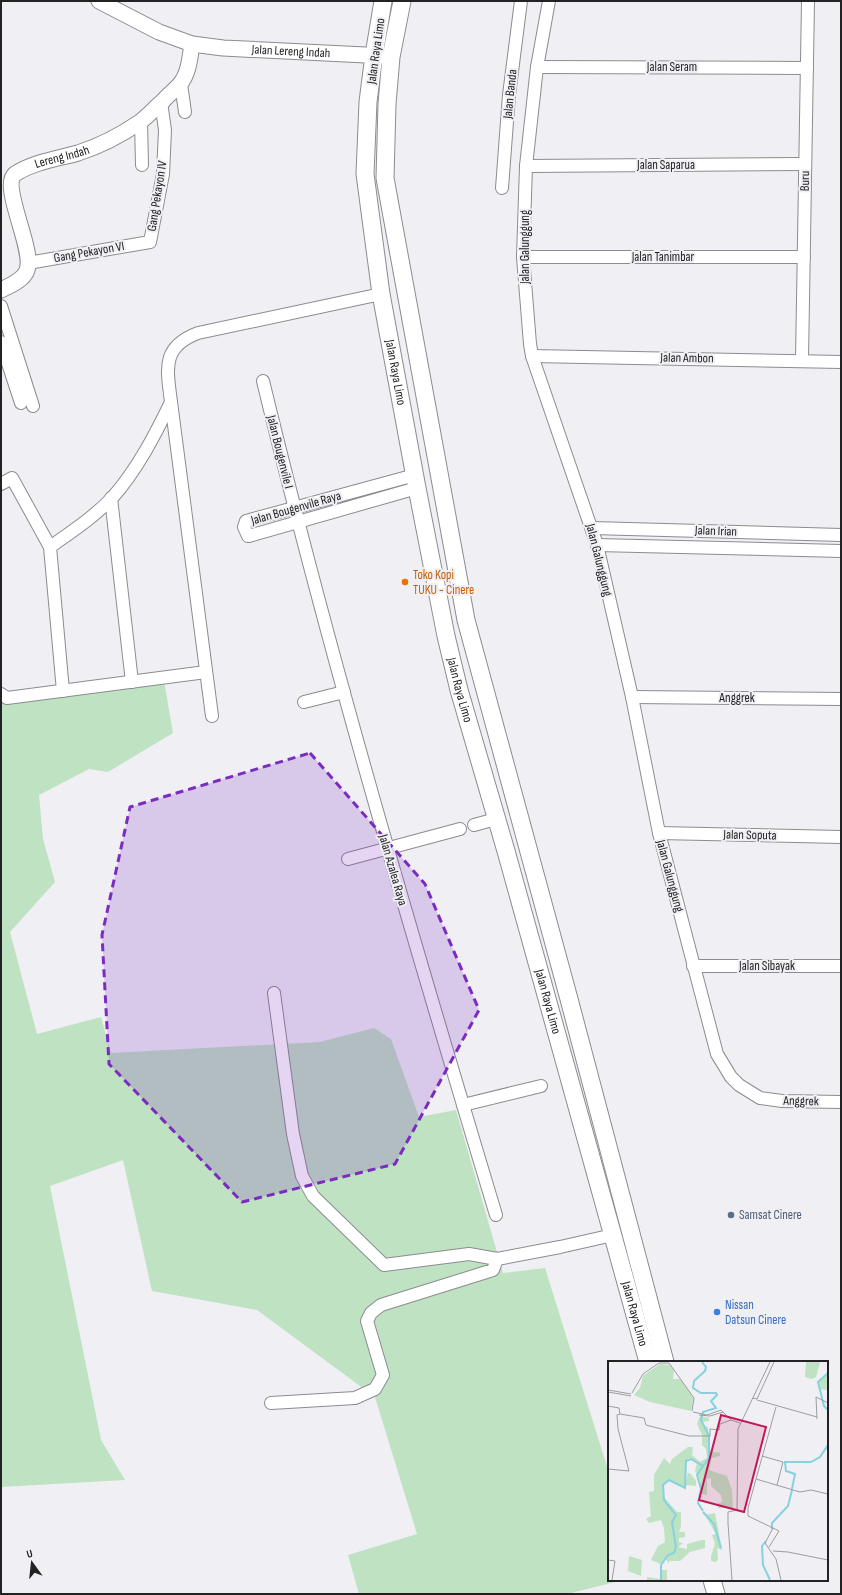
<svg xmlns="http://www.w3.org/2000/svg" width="842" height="1595" font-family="'Sofia Sans Condensed',sans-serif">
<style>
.green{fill:#bee2c2}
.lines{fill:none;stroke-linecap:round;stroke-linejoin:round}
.minor-casing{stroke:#8b8c90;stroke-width:14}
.tertiary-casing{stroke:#8b8c90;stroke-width:17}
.secondary-casing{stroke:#8b8c90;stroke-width:19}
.minor{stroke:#fff;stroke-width:12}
.tertiary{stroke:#fff;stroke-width:15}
.secondary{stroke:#fff;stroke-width:17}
.marked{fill:#7b2cbf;fill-opacity:0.2;stroke:#7b2cbf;stroke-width:3;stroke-dasharray:8 5;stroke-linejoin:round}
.food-dot{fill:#e8710a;stroke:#efeff4;stroke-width:1.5}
.service-dot{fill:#5c6f8a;stroke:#efeff4;stroke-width:1.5}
.shop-dot{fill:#3f7fe0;stroke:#efeff4;stroke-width:1.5}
.labels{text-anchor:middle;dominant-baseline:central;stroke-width:4;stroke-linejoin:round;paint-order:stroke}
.street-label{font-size:13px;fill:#222224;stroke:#efeff4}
.food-label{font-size:13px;fill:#c56008;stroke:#efeff4;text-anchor:start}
.service-label{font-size:13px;fill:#4e5e75;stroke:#efeff4;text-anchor:start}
.shop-label{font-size:13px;fill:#366cbe;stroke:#efeff4;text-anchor:start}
.inset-river{fill:none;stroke:#88d1df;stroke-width:2}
.inset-road{fill:none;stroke:#9d9da1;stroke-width:1}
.view{fill:#c2185b;fill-opacity:0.15;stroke:#c2185b;stroke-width:2}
.inset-edge{fill:none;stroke:#222224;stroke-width:2}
</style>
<rect width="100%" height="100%" fill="#efeff4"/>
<path class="green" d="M 164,681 L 173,733 L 108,772 L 89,769 L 39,795 L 43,839 L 55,882 L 10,932 L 37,1034 L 101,1017 L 111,1053 L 320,1042 L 374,1028 L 391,1039 L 419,1117 L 456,1110 L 503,1273 L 545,1268 L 609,1473 L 609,1580 L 623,1580 L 567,1594 L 359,1594 L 348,1555 L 417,1534 L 375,1397 L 257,1310 L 152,1291 L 123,1160 L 50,1186 L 101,1440 L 125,1480 L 1,1487 L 1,699 Z"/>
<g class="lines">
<g class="minor-casing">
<g id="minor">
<path d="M 549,1 L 537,67 L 526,166 L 523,257 L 530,344 L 532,356 L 597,545 L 632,697 L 659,833 L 717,1054 L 731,1077 L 739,1085 L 760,1098 L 782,1101 L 841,1102"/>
<path d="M 537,67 L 807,68"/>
<path d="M 181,84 L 185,112"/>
<path d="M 141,121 L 142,165"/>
<path d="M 526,166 L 805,164"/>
<path d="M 502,188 L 509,95 L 521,1"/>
<path d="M 523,257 L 804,257"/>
<path d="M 28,263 L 150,242 L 163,174 L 165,130 L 161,102"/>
<path d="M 1,306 L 33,406"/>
<path d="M 1,342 L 21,403"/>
<path d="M 532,356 L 841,362"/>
<path d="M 802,360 L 808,1"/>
<path d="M 263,381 C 331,662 413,939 496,1215"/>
<path d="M 415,475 L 246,521 L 244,527 L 248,536 L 249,536 L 417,488"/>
<path d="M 1,484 L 12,478 L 50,547"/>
<path d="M 111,498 L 132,682"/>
<path d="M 592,528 L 841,535"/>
<path d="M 597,545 L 841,551"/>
<path d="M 63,691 L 50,547 C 71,532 94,517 112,498 C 137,470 155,435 171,402"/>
<path d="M 1,694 L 7,698 L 206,672"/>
<path d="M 632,697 L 841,699"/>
<path d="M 304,702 L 344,692"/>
<path d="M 212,716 L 171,402 C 167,369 161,347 198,333 L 381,294"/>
<path d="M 474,825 L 496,819"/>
<path d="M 659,833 L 841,837"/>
<path d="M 348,859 L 460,829"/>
<path d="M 693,966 L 841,966"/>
<path d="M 274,993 L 293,1134 L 302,1176 L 313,1196 L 384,1265 L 469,1254 L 497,1259 L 560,1247 L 613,1235"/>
<path d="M 463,1105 L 541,1086"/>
<path d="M 271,1403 L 355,1398 L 375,1389 L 383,1375 L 367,1321 L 371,1313 L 381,1305 L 493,1270 L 497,1259"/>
</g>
</g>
<g class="tertiary-casing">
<g id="tertiary">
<path id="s1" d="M 99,1 L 159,32 L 192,44 L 223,48 L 386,56"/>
<path id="s2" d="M 1,290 C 9,286 24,280 27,270 C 35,250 0,186 15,174 C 33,162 57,159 78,153 C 100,146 121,135 140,122 C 148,116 155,108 163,101 C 168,95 175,90 180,84 C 189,73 190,57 192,44"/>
</g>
</g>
<g class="secondary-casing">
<g id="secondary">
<path id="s3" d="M 383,1 L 374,55 L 368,102 L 365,174 L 381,294 L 417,488 L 446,636 L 459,690 L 506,851 L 648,1362"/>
<path d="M 402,1 L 391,57 L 387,104 L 385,178 L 466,620 L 569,999 L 665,1362"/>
<path d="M 712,1580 L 716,1594"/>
</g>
</g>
<use href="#minor" class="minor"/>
<use href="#tertiary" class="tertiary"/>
<use href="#secondary" class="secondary"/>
</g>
<path class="marked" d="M 310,753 L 425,884 L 479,1010 L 395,1164 L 242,1202 L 109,1064 L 102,935 L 130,807 Z"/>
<circle class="food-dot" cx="405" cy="582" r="4"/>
<circle class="service-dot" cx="731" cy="1215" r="4"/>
<circle class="shop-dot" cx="717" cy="1312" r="4"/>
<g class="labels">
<g class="street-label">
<text stroke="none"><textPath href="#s1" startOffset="202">Jalan Lereng Indah</textPath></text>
<text transform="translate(376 51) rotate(-82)">Jalan Raya Limo</text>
<text x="672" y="67">Jalan Seram</text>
<text transform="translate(510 94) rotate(-84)">Jalan Banda</text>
<text stroke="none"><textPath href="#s2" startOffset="183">Lereng Indah</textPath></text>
<text x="666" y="165">Jalan Saparua</text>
<text transform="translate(805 181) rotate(-89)">Buru</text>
<text transform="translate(157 196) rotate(-81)">Gang Pekayon IV</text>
<text transform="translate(525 247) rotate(-90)">Jalan Galunggung</text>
<text transform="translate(89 252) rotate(-10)">Gang Pekayon VI</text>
<text x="663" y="257">Jalan Tanimbar</text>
<text transform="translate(687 358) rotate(1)">Jalan Ambon</text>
<text stroke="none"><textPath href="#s3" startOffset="375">Jalan Raya Limo</textPath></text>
<text transform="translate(280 452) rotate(76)">Jalan Bougenvile I</text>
<text transform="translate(296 508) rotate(-16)">Jalan Bougenvile Raya</text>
<text transform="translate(716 531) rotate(2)">Jalan Irian</text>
<text transform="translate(599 560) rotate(76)">Jalan Galunggung</text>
<text stroke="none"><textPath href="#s3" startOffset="699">Jalan Raya Limo</textPath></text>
<text x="737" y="698">Anggrek</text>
<text transform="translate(750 835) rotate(1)">Jalan Soputa</text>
<text transform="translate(393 870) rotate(74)">Jalan Azalea Raya</text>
<text transform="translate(670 876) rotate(75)">Jalan Galunggung</text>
<text x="767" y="966">Jalan Sibayak</text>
<text stroke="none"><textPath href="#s3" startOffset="1023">Jalan Raya Limo</textPath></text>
<text transform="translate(801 1101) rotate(1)">Anggrek</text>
<text stroke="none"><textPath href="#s3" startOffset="1347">Jalan Raya Limo</textPath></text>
</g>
<g class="food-label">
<text x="413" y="575">Toko Kopi<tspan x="413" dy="15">TUKU - Cinere</tspan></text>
</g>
<g class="service-label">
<text x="739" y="1215">Samsat Cinere</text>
</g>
<g class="shop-label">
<text x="725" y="1305">Nissan<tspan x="725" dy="15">Datsun Cinere</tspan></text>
</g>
</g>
<g transform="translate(608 1361)">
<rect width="220" height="220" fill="#efeff4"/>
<path d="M 198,1 L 212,1 L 208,16 L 204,18 L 197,16 ZM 52,3 L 62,4 L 66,9 L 65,18 L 73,18 L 77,24 L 85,37 L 83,50 L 42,41 L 26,34 L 32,27 L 35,15 ZM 220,12 L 220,29 L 212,28 L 211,19 ZM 92,55 L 101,57 L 101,60 L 95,61 L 95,65 L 100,66 L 101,90 L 112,92 L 112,95 L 104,97 L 101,109 L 119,115 L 124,129 L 125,147 L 110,147 L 110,142 L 114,141 L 113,134 L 103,125 L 103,117 L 99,118 L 99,134 L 92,133 L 92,119 L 87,110 L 89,102 L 80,97 L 77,106 L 78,120 L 80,112 L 83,113 L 88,120 L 88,125 L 79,124 L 76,127 L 61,118 L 55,125 L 55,135 L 69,151 L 73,151 L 73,165 L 71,171 L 77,171 L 77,176 L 71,177 L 71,181 L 75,182 L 70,186 L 79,188 L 79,183 L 94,179 L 97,179 L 97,187 L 82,191 L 72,200 L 62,200 L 59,203 L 60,200 L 56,198 L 53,203 L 43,199 L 50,185 L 57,181 L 56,167 L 53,159 L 41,162 L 38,158 L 43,155 L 41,131 L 46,130 L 46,114 L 56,97 L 62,103 L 64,98 L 80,86 L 85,86 L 84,94 L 92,101 L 99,97 L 98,88 L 94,84 L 94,74 L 89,63 ZM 107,152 L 114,189 L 109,187 L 110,198 L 108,201 L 103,200 L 103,195 L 107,183 L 104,174 L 108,173 L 97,154 ZM 21,195 L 34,199 L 33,215 L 20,210 ZM 52,209 L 59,209 L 59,219 L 39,219 L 39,216 L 52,218 Z" fill="#bee2c2"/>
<path class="inset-river" d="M 220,12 L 210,21 L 216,45 L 220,49M 184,128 L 187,113 L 178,110 L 177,101 L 203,101 L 212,96 L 220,84M 95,150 L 90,142 L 93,128 L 89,114 L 95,105M 95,151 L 106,163 L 113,187M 164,168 L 164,162 L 180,145 L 184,129M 158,180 L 154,185 L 155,204 L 162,219M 53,219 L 53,204 L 60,194 L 66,192 L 68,186 L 64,161 L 68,154 L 56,139 L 55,124 L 61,119 L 77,127 L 78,100 L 83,98 L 95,105 L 101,97 L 101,75 L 93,59 L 95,51 L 108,47 L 103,40 L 109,34 L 108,32 L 93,32 L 85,27 L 86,20 L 97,10 L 98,6 L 94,1"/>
<path class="inset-road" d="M 0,29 L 23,33M 0,31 L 23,35M 24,32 L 35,13 L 51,2 L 61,2 L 86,37 L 84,50M 145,37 L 149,38 L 166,1M 149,39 L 209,56M 0,45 L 11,47 L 12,53M 85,51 L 99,54 L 113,49 L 123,59 L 132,62M 12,53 L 36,57 L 38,64 L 81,75 L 102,75 L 102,68 L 111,69 L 112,63 L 123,59M 91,54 L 102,55 L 115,51M 209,58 L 208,36 L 220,42M 154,95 L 175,101 L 169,124M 0,108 L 21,110 L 10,68 L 9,54 L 12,53M 148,118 L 192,131 L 203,129 L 220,133M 165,167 L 140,155 L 140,147 L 168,46M 161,186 L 171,170 L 165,167 L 157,182 L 168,198 L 173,219M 165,190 L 180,191 L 220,199M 0,199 L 7,200 L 4,219M 124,219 L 120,162 L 120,151 L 129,149 L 130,68 L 162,1"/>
<path class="view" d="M 113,54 L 158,66 L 136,151 L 91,139 Z"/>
<rect width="220" height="220" class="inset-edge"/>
</g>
<rect width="842" height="1595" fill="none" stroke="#222224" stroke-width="4"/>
<g transform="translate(32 1563) rotate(345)" stroke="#efeff4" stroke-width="3" paint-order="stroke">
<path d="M0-3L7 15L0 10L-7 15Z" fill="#222224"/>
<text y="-6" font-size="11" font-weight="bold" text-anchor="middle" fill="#222224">U</text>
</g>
</svg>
